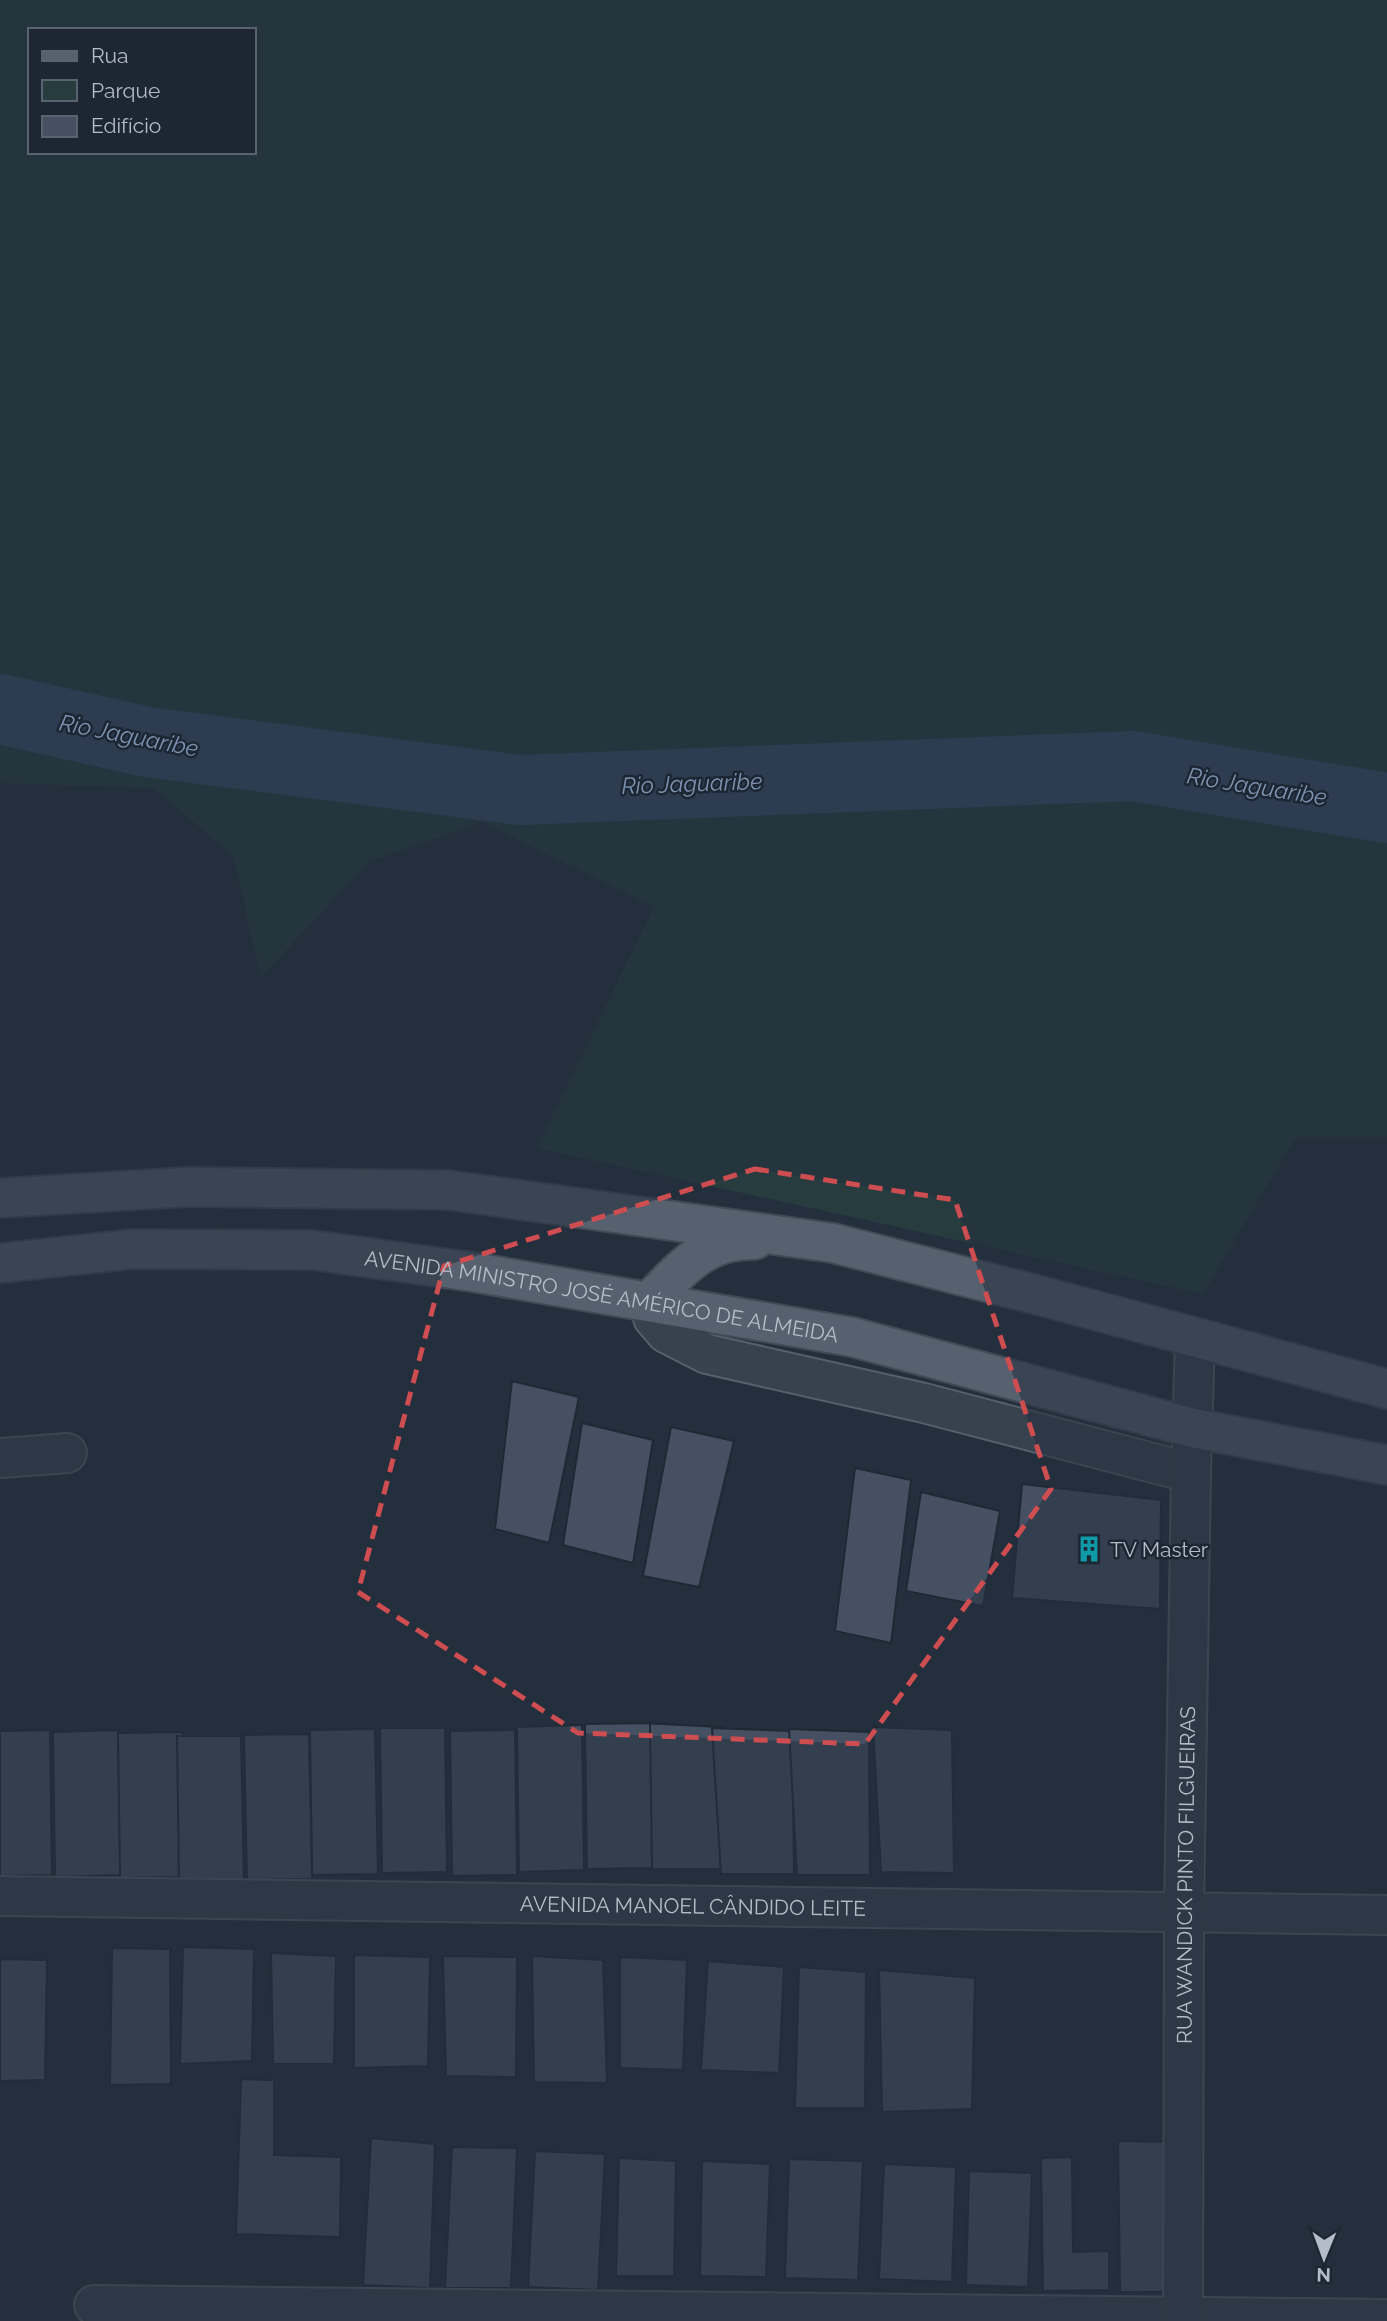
<svg xmlns="http://www.w3.org/2000/svg" width="1387" height="2321" font-family="Raleway,sans-serif">
<style>
.green{fill:#263c3f;fill-rule:evenodd}
.lines{fill:none;stroke-linecap:round;stroke-linejoin:round}
.river{stroke:#394c67;stroke-width:70}
.building{fill:#455162;stroke:#1f2835;stroke-width:2}
.minor-casing{stroke:#565f6c;stroke-width:42}
.major-casing{stroke:#414a57;stroke-width:42}
.minor{stroke:#38414e;stroke-width:38}
.major{stroke:#56606e;stroke-width:38}
.marked{fill:none;stroke:#ce4d50;stroke-width:5;stroke-dasharray:14 9;stroke-linejoin:round}
.labels{text-anchor:middle;dominant-baseline:central;stroke-width:5;stroke-linejoin:round;paint-order:stroke}
.street-label{font-size:21px;fill:#b4bcc9;stroke:#1d2633}
.poi-label{font-size:21px;fill:#b4bcc9;stroke:#1d2633;text-anchor:start}
.water-label{font-size:23px;font-style:italic;fill:#7c92b1;stroke:#1d2633}
</style>
<rect width="100%" height="100%" fill="#242f3e"/>
<path class="green" d="M 0,0 L 1387,0 L 1387,1137 L 1296,1137 L 1203,1294 L 537,1148 L 654,907 L 482,822 L 369,862 L 261,977 L 233,856 L 154,788 L 0,783 ZM 30,30 L 254,30 L 254,152 L 30,152 Z"/>
<g class="lines">
<path class="river" d="M 0,709 L 147,742 L 520,790 L 1133,766 L 1387,808"/>
</g>
<g class="building">
<path d="M 512,1381 L 579,1397 L 549,1543 L 495,1529 Z"/>
<path d="M 582,1423 L 653,1440 L 633,1563 L 563,1545 Z"/>
<path d="M 671,1427 L 734,1441 L 699,1587 L 643,1576 Z"/>
<path d="M 855,1468 L 911,1480 L 891,1643 L 835,1631 Z"/>
<path d="M 1022,1484 L 1161,1500 L 1160,1609 L 1012,1598 Z"/>
<path d="M 921,1492 L 1000,1511 L 983,1606 L 906,1591 Z"/>
<path d="M 641,1723 L 721,1727 L 722,1869 L 650,1869 Z"/>
<path d="M 650,1723 L 652,1868 L 587,1869 L 585,1724 Z"/>
<path d="M 582,1725 L 584,1870 L 519,1872 L 517,1727 Z"/>
<path d="M 873,1727 L 952,1730 L 954,1873 L 881,1872 Z"/>
<path d="M 380,1728 L 445,1728 L 447,1872 L 382,1873 Z"/>
<path d="M 712,1728 L 792,1731 L 794,1874 L 721,1874 Z"/>
<path d="M 375,1729 L 378,1874 L 312,1875 L 310,1730 Z"/>
<path d="M 789,1729 L 869,1732 L 870,1875 L 797,1875 Z"/>
<path d="M 50,1730 L 52,1875 L 0,1876 L 0,1731 Z"/>
<path d="M 118,1730 L 121,1875 L 55,1877 L 53,1732 Z"/>
<path d="M 515,1730 L 517,1875 L 452,1876 L 450,1731 Z"/>
<path d="M 183,1732 L 185,1877 L 120,1878 L 118,1733 Z"/>
<path d="M 309,1734 L 312,1879 L 247,1880 L 244,1735 Z"/>
<path d="M 177,1736 L 241,1736 L 244,1881 L 179,1881 Z"/>
<path d="M 183,1947 L 254,1949 L 252,2061 L 180,2064 Z"/>
<path d="M 112,1948 L 170,1949 L 171,2084 L 110,2085 Z"/>
<path d="M 271,1953 L 336,1956 L 334,2064 L 273,2064 Z"/>
<path d="M 354,1955 L 430,1957 L 428,2066 L 354,2068 Z"/>
<path d="M 443,1956 L 517,1957 L 516,2077 L 446,2076 Z"/>
<path d="M 532,1956 L 603,1960 L 607,2083 L 534,2082 Z"/>
<path d="M 620,1957 L 687,1960 L 683,2070 L 620,2068 Z"/>
<path d="M 0,1959 L 47,1960 L 45,2080 L 0,2081 Z"/>
<path d="M 708,1961 L 784,1967 L 779,2073 L 701,2070 Z"/>
<path d="M 799,1967 L 866,1972 L 865,2108 L 795,2108 Z"/>
<path d="M 879,1970 L 975,1978 L 972,2109 L 882,2112 Z"/>
<path d="M 241,2079 L 274,2080 L 274,2155 L 341,2157 L 340,2237 L 236,2234 Z"/>
<path d="M 371,2138 L 435,2144 L 430,2288 L 363,2285 Z"/>
<path d="M 1118,2141 L 1174,2142 L 1174,2292 L 1120,2292 Z"/>
<path d="M 452,2147 L 517,2148 L 511,2288 L 445,2288 Z"/>
<path d="M 535,2151 L 605,2154 L 598,2290 L 528,2287 Z"/>
<path d="M 1072,2157 L 1073,2252 L 1109,2251 L 1109,2290 L 1043,2291 L 1041,2158 Z"/>
<path d="M 619,2158 L 676,2161 L 674,2276 L 616,2276 Z"/>
<path d="M 789,2159 L 863,2161 L 858,2280 L 785,2278 Z"/>
<path d="M 702,2161 L 770,2164 L 766,2277 L 700,2276 Z"/>
<path d="M 884,2164 L 956,2167 L 952,2282 L 879,2279 Z"/>
<path d="M 969,2171 L 1032,2173 L 1028,2287 L 966,2285 Z"/>
</g>
<g class="lines">
<g class="minor-casing">
<g id="minor">
<path d="M 650,1301 L 653,1318 L 666,1333 L 707,1354 L 924,1403 L 1191,1473"/>
<path d="M 0,1458 L 67,1453"/>
<path id="s1" d="M 0,1896 L 1387,1915"/>
<path d="M 94,2305 L 1387,2319"/>
<path id="s2" d="M 1183,2321 L 1184,1913 L 1191,1473 L 1195,1339"/>
</g>
</g>
<g class="major-casing">
<g id="major">
<path d="M 0,1198 L 187,1187 L 448,1190 L 833,1243 L 1049,1298 L 1387,1389"/>
<path id="s3" d="M 0,1263 L 134,1249 L 312,1250 L 473,1272 L 852,1337 L 1193,1428 L 1387,1465"/>
<path d="M 650,1301 C 682,1268 705,1239 754,1240"/>
</g>
</g>
<use href="#minor" class="minor"/>
<use href="#major" class="major"/>
</g>
<path d="M0 0H1387V2321H0ZM 755,1169 L 955,1200 L 1051,1489 L 865,1744 L 578,1733 L 358,1592 L 444,1266 Z" fill="#242f3e" fill-opacity=".55" fill-rule="evenodd"/>
<path class="marked" d="M 755,1169 L 955,1200 L 1051,1489 L 865,1744 L 578,1733 L 358,1592 L 444,1266 Z"/>
<defs>
<g id="building-bare" transform="scale(2.1)"><path d="M-4-6H4V6H1V3H-1V6H-4ZM-2.5-4.3h1.7v1.8h-1.7ZM.8-4.3h1.7v1.8H.8ZM-2.5-1h1.7V.8h-1.7ZM.8-1h1.7V.8H.8Z" fill="#0f9aa8" stroke="#1d2633" stroke-width="2.5" paint-order="stroke"/></g>
</defs>
<g fill-rule="evenodd">
<use href="#building-bare" x="1089" y="1549"/>
</g>
<g class="labels">
<g class="street-label">
<text stroke="none"><textPath href="#s3" startOffset="606">AVENIDA MINISTRO JOSÉ AMÉRICO DE ALMEIDA</textPath></text>
<text stroke="none"><textPath href="#s2" startOffset="446">RUA WANDICK PINTO FILGUEIRAS</textPath></text>
<text stroke="none"><textPath href="#s1" startOffset="693">AVENIDA MANOEL CÂNDIDO LEITE</textPath></text>
</g>
<g class="poi-label">
<text x="1110" y="1549">TV Master</text>
</g>
<g class="water-label">
<text transform="translate(129 735) rotate(11)">Rio Jaguaribe</text>
<text transform="translate(692 783) rotate(-2)">Rio Jaguaribe</text>
<text transform="translate(1257 786) rotate(9)">Rio Jaguaribe</text>
</g>
</g>
<rect x="28" y="28" width="228" height="126" fill="#1d2633" stroke="#59626f" stroke-width="2"/>
<rect x="42" y="51" width="35" height="10" fill="#56606e" stroke="#59626f" stroke-width="2"/>
<text x="91" y="63" font-size="21" fill="#b4bcc9">Rua</text>
<rect x="42" y="80" width="35" height="21" fill="#263c3f" stroke="#59626f" stroke-width="2"/>
<text x="91" y="98" font-size="21" fill="#b4bcc9">Parque</text>
<rect x="42" y="116" width="35" height="21" fill="#455162" stroke="#59626f" stroke-width="2"/>
<text x="91" y="133" font-size="21" fill="#b4bcc9">Edifício</text>
<g transform="translate(1324 2258) rotate(181)" stroke="#1d2633" stroke-width="5" paint-order="stroke">
<path d="M0-5L12 26L0 18L-12 26Z" fill="#b4bcc9"/>
<text y="-10" font-size="19" font-weight="bold" text-anchor="middle" fill="#b4bcc9">N</text>
</g>
</svg>
